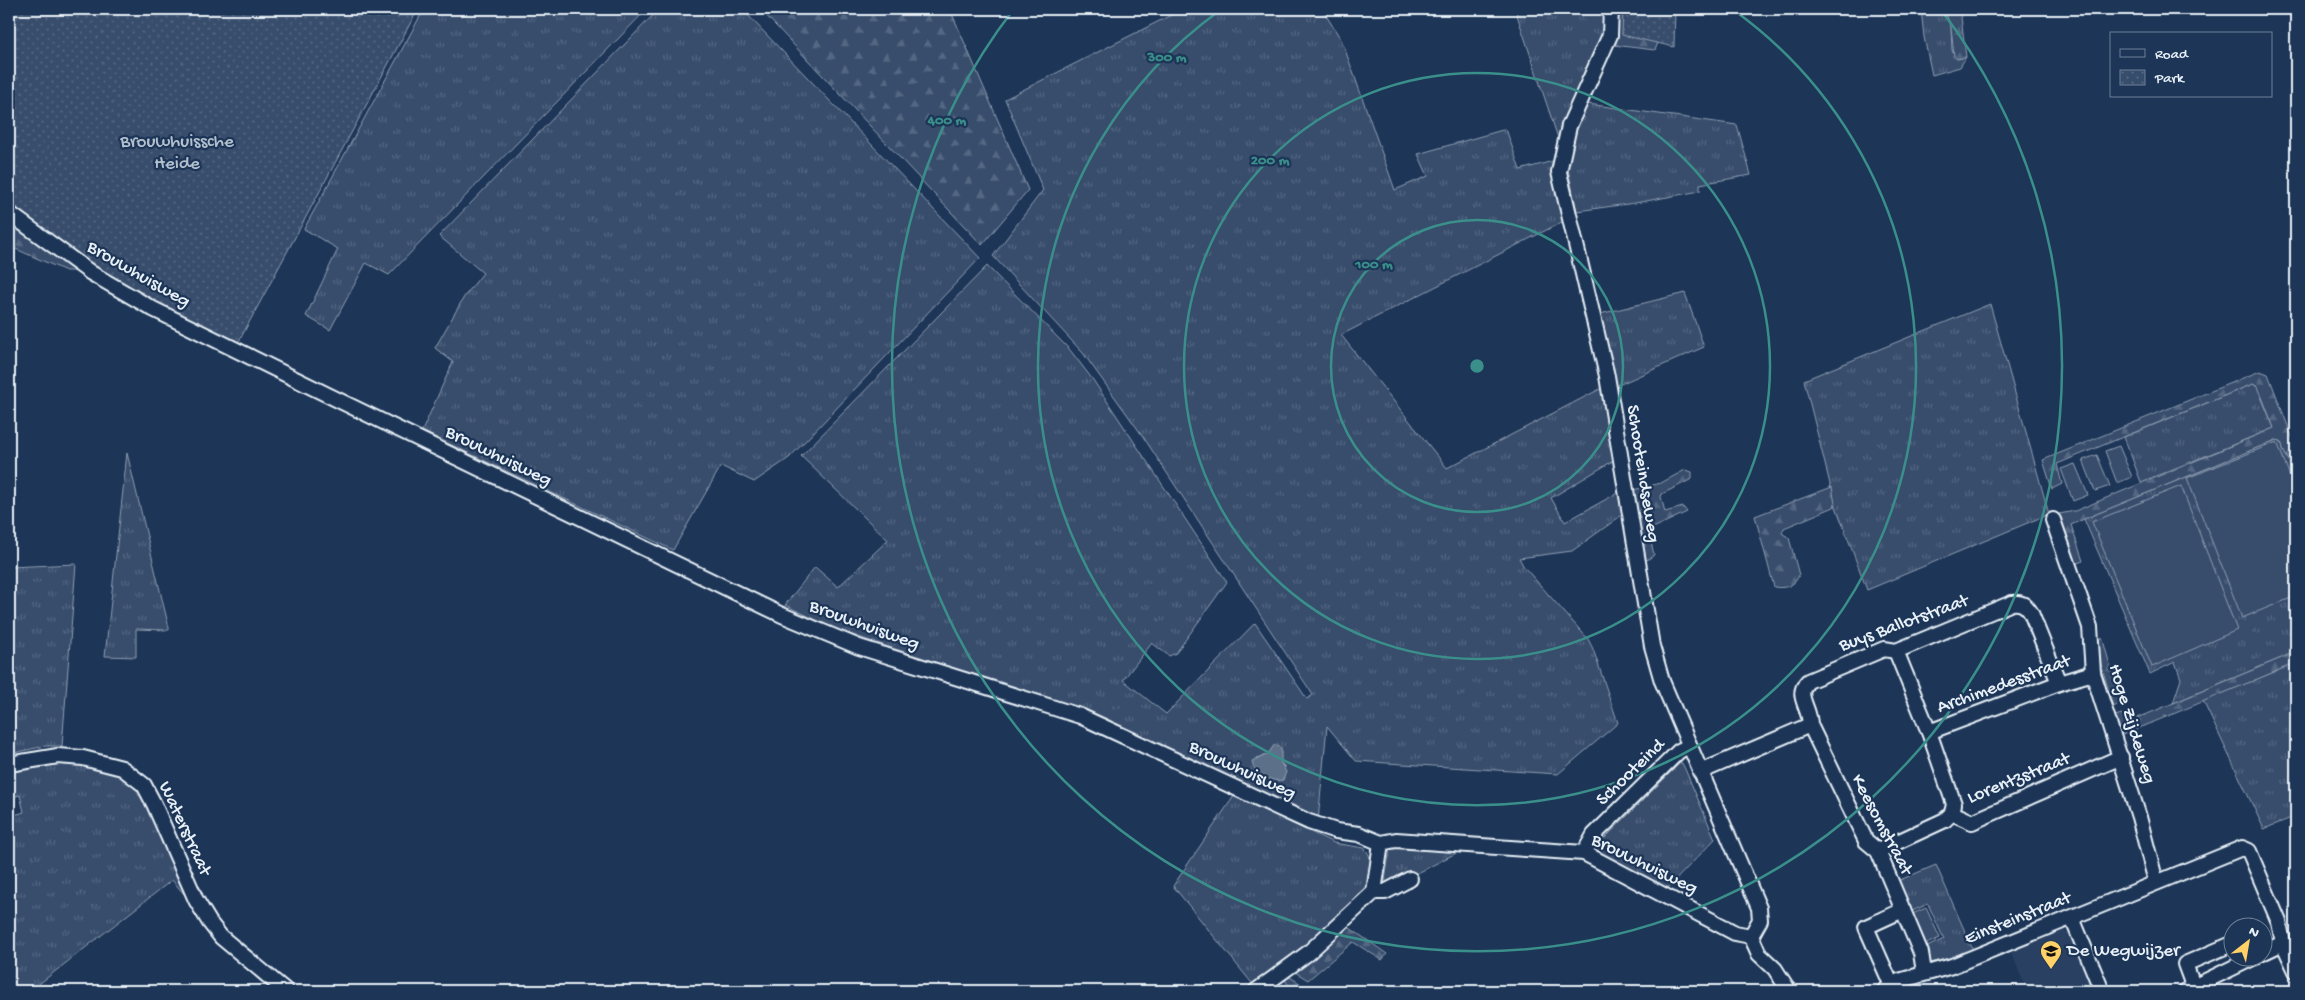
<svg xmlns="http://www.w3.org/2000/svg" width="2305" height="1000" font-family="'Gochi Hand',sans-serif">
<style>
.built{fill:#2a4162}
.grass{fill:url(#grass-tufts);stroke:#909fb2;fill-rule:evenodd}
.forest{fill:url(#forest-firs);stroke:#909fb2}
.park{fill:url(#park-dots);stroke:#909fb2}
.pitch{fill:#374d6c;stroke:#909fb2}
.water{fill:#5d7089;stroke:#95a4b5}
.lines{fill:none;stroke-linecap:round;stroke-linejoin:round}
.minor-casing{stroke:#e8f1f8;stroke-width:18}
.minor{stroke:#1d3557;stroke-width:14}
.ring{fill:none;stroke:#3a8f8a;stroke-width:2.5}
.labels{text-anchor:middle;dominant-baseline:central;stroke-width:4.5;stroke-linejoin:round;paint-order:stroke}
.park-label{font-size:19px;fill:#b3c0ce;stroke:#1d3557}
.street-label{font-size:19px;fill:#e8f1f8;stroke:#1d3557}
.poi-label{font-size:19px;fill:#e8f1f8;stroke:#1d3557;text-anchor:start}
.centre{fill:#3a8f8a;stroke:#1d3557;stroke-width:2.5}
.ring-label{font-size:15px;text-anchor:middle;font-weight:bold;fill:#3a8f8a;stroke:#1d3557;stroke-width:4.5;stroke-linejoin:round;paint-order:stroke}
</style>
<defs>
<pattern id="grass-tufts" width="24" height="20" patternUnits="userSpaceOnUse" patternTransform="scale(1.25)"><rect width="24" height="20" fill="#374d6c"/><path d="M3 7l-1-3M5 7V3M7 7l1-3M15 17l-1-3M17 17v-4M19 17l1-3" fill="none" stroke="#546782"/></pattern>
<pattern id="forest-firs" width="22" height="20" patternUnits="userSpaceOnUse" patternTransform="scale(1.25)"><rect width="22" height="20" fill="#374d6c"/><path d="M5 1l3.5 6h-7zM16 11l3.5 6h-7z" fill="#546782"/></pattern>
<pattern id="park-dots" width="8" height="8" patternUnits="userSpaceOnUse" patternTransform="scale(1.25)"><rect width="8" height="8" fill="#374d6c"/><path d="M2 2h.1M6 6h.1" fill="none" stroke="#546782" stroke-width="1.8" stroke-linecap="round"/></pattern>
</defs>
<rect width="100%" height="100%" fill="#1d3557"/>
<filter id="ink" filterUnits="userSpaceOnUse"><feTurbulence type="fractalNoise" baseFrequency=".02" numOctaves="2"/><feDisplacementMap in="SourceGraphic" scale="10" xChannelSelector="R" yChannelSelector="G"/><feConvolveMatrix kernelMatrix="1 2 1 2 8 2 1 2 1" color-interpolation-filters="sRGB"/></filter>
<g filter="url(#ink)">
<path class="built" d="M 2058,930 L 2065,931 L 2069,934 L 2093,991 L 2027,991 L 2010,949 Z"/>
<g class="grass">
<path d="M 424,9 L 647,9 L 389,275 L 366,263 L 330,330 L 306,316 L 338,249 L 304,229 Z"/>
<path d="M 659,9 L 742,9 L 980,258 L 789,458 L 754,482 L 721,466 L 673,550 L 422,431 L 453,362 L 435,348 L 464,297 L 483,273 L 439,236 Z"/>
<path d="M 1183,9 L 1322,9 L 1342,41 L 1395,190 L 1428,176 L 1418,154 L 1506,129 L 1520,170 L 1553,161 L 1566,220 L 1341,335 L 1447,468 L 1604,387 L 1616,459 L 1551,498 L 1565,522 L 1621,491 L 1625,513 L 1572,551 L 1519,558 L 1524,567 L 1588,639 L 1593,649 L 1618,723 L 1558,774 L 1356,761 L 1327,726 L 1318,821 L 1076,708 L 837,630 L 785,605 L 815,567 L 838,587 L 888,540 L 801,456 L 987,266 L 1070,350 L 1093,380 L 1227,582 L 1176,653 L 1169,656 L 1152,643 L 1123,680 L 1166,714 L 1255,623 L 1307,699 L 1313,695 L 1142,435 L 1083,353 L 993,256 L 1043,190 L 1005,99 ZM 1275,745 L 1281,763 L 1285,767 L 1257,759 L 1268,754 Z"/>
<path d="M 1515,9 L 1607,9 L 1606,28 L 1560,144 Z"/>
<path d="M 1921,9 L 1944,9 L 1951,27 L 1952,50 L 1957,59 L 1966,57 L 1960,67 L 1932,75 L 1924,37 Z"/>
<path d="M 1588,104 L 1737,125 L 1751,175 L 1700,184 L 1700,191 L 1635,203 L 1577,211 L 1566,160 L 1569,148 Z"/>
<path d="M 1685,293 L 1704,347 L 1616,386 L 1600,314 Z"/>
<path d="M 1990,304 L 2049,514 L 1867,590 L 1835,504 L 1804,380 Z"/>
<path d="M 2253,384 L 2257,387 L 2274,428 L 2141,482 L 2124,437 Z"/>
<path d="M 2276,440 L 2281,441 L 2284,452 L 2296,473 L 2296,652 L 2173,703 L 2181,679 L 2175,662 L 2150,674 L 2084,519 Z"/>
<path d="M 127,453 L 169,628 L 169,630 L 136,629 L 136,657 L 105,656 Z"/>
<path d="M 76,564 L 62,746 L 45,746 L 9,754 L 9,567 Z"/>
<path d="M 2296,663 L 2296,816 L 2264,829 L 2203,701 Z"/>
<path d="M 46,758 L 111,768 L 141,788 L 196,908 L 172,880 L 30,991 L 9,991 L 9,817 L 24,812 L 20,795 L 9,798 L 9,765 Z"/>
<path d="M 1680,763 L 1682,763 L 1685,769 L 1715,839 L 1665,891 L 1595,853 L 1600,843 Z"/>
<path d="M 1234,796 L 1334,843 L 1364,848 C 1379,861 1366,894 1356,906 L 1255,987 L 1173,886 Z"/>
<path d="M 1390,848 L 1458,852 L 1393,886 L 1384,887 Z"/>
<path d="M 1936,865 L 1973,950 L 1933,967 L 1925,948 L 1944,939 L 1928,904 L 1908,913 L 1895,882 Z"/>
</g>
<g class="forest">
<path d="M 760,9 L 950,9 L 1028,190 L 982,245 Z"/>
<path d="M 1617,9 L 1661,9 L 1658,43 L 1655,50 L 1613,45 Z"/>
<path d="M 1944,9 L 1960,9 L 1966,57 L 1957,59 L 1954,56 L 1951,27 Z"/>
<path d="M 9,217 L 76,269 L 76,271 L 66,271 L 9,246 Z"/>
<path d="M 2260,371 L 2268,374 L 2296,447 L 2296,473 L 2284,452 L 2281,441 L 2276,440 L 2084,519 L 2071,525 L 2083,561 L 2074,564 L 2059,514 L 2075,511 L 2274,428 L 2258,387 L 2253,384 L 2057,464 L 2062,484 L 2052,489 L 2043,460 Z"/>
<path d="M 1685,470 L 1692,472 L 1692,479 L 1662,494 L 1661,497 L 1665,512 L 1683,507 L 1687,512 L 1651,529 L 1649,533 L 1654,555 L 1647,560 L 1643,558 L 1633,490 L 1661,483 Z"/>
<path d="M 1832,487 L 1835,504 L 1834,507 L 1784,528 L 1782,533 L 1789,538 L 1799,575 C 1795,586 1785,589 1774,587 L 1755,516 Z"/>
<path d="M 2102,637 L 2120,700 L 2116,706 L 2113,706 L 2095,643 Z"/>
<path d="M 2296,652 L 2296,663 L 2120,736 L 2115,716 L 2122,714 L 2124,721 L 2128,722 Z"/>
<path d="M 1347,926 L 1387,954 L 1382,960 L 1353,942 L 1308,980 L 1295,972 Z"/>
<path d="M 1290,977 L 1312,991 C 1301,991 1291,991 1285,980 Z"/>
</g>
<g class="park">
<path d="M 9,9 L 418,9 L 238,343 L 73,262 L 9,224 Z"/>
<path d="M 1623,9 L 1675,9 L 1674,47 L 1622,35 Z"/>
</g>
<g class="pitch">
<path d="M 2277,442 L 2296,492 L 2296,596 L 2242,618 L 2187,478 Z"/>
<path d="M 2119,446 L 2132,477 L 2117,483 L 2105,451 Z"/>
<path d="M 2097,455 L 2110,486 L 2095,491 L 2083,460 Z"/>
<path d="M 2075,464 L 2088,495 L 2073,501 L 2061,469 Z"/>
<path d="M 2181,486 L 2237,630 L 2152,667 L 2092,522 Z"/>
<path d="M 1926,908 L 1940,938 L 1924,945 L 1910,915 Z"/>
</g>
<path class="water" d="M 1275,744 L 1281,748 L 1281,763 L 1286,772 L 1283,780 C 1272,783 1253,773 1252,762 L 1268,754 Z"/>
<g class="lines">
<g class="minor-casing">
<g id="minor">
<path d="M 1611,9 L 1610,35 L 1569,126 L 1559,172 L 1607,376 L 1652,646 L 1662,681 L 1759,908 L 1760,920 L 1751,936"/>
<path d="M 9,213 L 91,273 L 153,309 L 336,399 L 782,615 L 859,647 L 1080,716 L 1309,822 L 1336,831 L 1359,834 L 1381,843 L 1396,840 L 1584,853 L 1735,933 L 1751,936"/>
<path d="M 2053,520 L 2090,627 L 2093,673 L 2139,817 L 2156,882"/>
<path d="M 1896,651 L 1929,732 L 1954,804 L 1952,813"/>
<path d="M 1929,732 L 2059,683 L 2093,673"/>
<path d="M 9,764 L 58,756 L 83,758 L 122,768 L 144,785 L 154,804 L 196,900 L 210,923 L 221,937 L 286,991"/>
<path d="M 1700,772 L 1810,725"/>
<path d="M 1878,851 L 1945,820 L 1952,813 L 1972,822 L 2121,757"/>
<path d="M 1584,853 L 1594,835 L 1679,751 L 1689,746"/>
<path d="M 1374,892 L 1385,892 L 1410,879"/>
<path d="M 2072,918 L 2102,991"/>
<path d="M 1751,936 L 1759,954 L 1775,969 L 1789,991"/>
<path d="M 2262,953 L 2283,943"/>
<path d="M 1924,972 L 1921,953 L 1878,851 L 1866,841 L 1810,725 C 1810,706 1794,696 1808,681 L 1884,649 L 1896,651 L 2012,603 C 2022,602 2026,605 2031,613 L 2059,683"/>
<path d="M 1892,986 L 1866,927 L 1903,910"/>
<path d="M 1256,991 L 1308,953 L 1374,892 L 1381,843"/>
<path d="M 1884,991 L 1899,981 L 1952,966 L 2242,848 L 2249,851 L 2279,922 L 2283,943 L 2296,971"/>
<path d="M 2185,991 L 2253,958"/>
<path d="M 2195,991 L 2185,964 L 2232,944"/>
</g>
</g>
<use href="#minor" class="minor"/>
</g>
</g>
<g class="ring">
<circle cx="1477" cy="366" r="146"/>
<circle cx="1477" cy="366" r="293"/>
<path d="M1735 11A439 439 0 1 1 1219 11"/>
<path d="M1941 10A585 585 0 1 1 1013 10"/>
</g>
<defs>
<g id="school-pin" transform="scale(1.125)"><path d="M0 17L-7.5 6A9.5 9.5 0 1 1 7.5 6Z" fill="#ffd166" stroke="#1d3557"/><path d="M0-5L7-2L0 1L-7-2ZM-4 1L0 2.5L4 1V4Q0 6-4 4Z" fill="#111"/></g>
</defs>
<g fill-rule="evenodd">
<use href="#school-pin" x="2051" y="951"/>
</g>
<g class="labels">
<g class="park-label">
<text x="177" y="142">Brouwhuissche<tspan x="177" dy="22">Heide</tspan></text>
</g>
<g class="street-label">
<text transform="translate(138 275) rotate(30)">Brouwhuisweg</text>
<text transform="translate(498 457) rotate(26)">Brouwhuisweg</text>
<text transform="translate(1642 474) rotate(81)">Schooteindseweg</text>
<text transform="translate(1904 624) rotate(-20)">Buys Ballotstraat</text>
<text transform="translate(864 626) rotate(20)">Brouwhuisweg</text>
<text transform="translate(2004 685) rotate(-20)">Archimedesstraat</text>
<text transform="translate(2131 724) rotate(73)">Hoge Zijdeweg</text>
<text transform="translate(1242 771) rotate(25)">Brouwhuisweg</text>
<text transform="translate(1631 773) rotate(-44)">Schooteind</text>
<text transform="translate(2019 779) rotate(-22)">Lorentzstraat</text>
<text transform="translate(1881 825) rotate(62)">Keesomstraat</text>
<text transform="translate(184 829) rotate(65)">Waterstraat</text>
<text transform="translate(1644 865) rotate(26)">Brouwhuisweg</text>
<text transform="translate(2018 919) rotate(-22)">Einsteinstraat</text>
</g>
<g class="poi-label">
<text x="2067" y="951">De Wegwijzer</text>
</g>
</g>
<circle cx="1477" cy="366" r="8" class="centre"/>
<g class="ring-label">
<text x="1167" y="61">300 m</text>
<text x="947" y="124">400 m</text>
<text x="1270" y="164">200 m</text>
<text x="1374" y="268">100 m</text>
</g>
<rect width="2305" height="1000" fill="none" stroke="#1d3557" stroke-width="30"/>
<rect x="15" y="15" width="2275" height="970" fill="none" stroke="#e8f1f8" stroke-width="2" filter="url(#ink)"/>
<rect x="2110" y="32" width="162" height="65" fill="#1d3557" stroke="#6e8097"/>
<rect x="2120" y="49" width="25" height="8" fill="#1d3557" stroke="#6e8097"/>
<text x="2155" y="58" font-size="15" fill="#e8f1f8">Road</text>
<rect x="2120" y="70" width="25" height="15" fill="url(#park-dots)" stroke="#6e8097"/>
<text x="2155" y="82" font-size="15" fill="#e8f1f8">Park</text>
<g transform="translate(2248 942) rotate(31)"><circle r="24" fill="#1d3557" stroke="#6e8097"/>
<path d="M0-4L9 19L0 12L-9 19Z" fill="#ffd166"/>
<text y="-8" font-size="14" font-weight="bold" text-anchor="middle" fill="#e8f1f8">N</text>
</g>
</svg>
